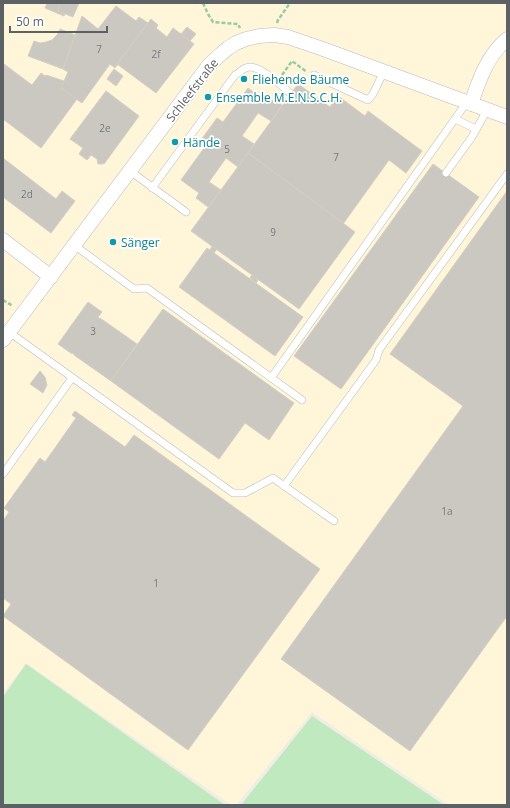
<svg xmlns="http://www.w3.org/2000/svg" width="510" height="808" font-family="'Open Sans',sans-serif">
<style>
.commercial{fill:#fff6da}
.green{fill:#c0e9c0}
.building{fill:#cbc8c1;stroke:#d5cfc2}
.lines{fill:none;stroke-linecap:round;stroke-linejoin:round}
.service-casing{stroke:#b7bbbf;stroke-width:8}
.minor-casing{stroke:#b7bbbf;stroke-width:15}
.path{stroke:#98caa6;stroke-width:2.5;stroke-dasharray:4 2;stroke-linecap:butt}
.service{stroke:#fff;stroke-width:7}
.minor{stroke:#fff;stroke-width:14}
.culture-dot{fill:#0f9aa8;stroke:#fff;stroke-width:1.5}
.labels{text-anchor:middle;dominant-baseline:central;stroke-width:3.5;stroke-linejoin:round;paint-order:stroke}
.number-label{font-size:10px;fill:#787b7d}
.culture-label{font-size:12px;fill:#0d838f;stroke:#fff;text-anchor:start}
.street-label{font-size:12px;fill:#5c6166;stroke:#fff}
</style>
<rect width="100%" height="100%" fill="#f0ede4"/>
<path class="commercial" d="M 3,3 L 507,3 L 507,805 L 449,805 L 312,712 L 236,805 L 231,805 L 26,663 L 3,693 Z"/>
<g class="green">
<path d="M 26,664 L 225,805 L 3,805 L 3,697 Z"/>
<path d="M 312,716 L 444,805 L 241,805 Z"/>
</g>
<g class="building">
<path d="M 47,3 L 57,3 L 60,4 L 58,11 L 65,13 L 64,16 L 45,8 Z"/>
<path d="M 57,3 L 79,3 L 73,17 L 58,11 L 60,4 Z"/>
<path d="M 116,6 L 136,21 L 139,17 L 148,23 L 115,68 L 110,64 L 82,103 L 61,88 L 68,72 L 63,69 L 82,16 L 98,29 Z"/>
<path d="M 151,19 L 158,25 L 156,28 L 167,37 L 173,28 L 194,44 L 156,93 L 117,64 Z"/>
<path d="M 187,27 L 196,34 L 190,41 L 181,34 Z"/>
<path d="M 60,29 L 75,35 L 63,69 L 28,56 L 34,41 L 40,43 L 46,42 L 52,40 L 57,35 Z"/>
<path d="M 4,64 L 32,85 L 41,73 L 45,76 L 46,75 L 64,81 L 61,88 L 77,99 L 41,148 L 3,119 L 3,66 Z"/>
<path d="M 114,69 L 123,76 L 116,86 L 107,79 Z"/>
<path d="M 298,84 L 330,107 L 338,96 L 365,116 L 368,111 L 422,151 L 406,173 L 389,160 L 343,224 L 248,153 Z"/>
<path d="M 248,88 L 266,102 L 269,98 L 275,102 L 276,101 L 282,105 L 271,121 L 258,113 L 242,136 L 254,144 L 248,153 L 238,167 L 226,158 L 209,182 L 221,190 L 208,207 L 196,198 L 199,193 L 181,180 L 207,144 L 201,140 L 217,118 L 223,122 Z"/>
<path d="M 106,91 L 139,116 L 104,164 L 102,163 L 103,164 L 98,164 L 97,159 L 91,155 L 87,160 L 79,154 L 83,148 L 70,139 Z"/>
<path d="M 248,153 L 355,232 L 299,309 L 191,231 Z"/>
<path d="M 3,158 L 56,199 L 62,191 L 75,201 L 51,233 L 3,197 Z"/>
<path d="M 433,164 L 479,197 L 341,389 L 294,356 Z"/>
<path d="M 507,191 L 507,616 L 410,751 L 281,659 L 463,406 L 390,354 Z"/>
<path d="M 212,246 L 217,249 L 214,253 L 210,250 Z"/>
<path d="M 207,248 L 303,317 L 275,356 L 179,287 Z"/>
<path d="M 252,275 L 258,280 L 256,283 L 250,278 Z"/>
<path d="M 88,302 L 102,312 L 98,317 L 100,319 L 100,318 L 137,344 L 111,381 L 74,355 L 74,354 L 72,353 L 72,354 L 58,344 Z"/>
<path d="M 163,309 L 294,403 L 269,440 L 245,423 L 219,459 L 111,381 Z"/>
<path d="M 40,371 L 45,377 L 47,385 L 43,393 L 30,384 Z"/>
<path d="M 75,411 L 125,447 L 134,435 L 320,569 L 188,750 L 3,616 L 11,604 L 3,598 L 3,521 L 9,512 L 4,508 L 40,458 L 45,462 L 76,418 L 72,415 Z"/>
</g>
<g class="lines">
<g class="service-casing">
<g id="service">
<path d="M 314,75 L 368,100 L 373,94 L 384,71"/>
<path d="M 455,119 L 476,129"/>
<path d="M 130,171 L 186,212"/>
<path d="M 446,173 L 472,137 L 487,110"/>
<path d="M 152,188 L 235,75 C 240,72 243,68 249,67 C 261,66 282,86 291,94"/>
<path d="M 74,245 L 134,289 L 147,288 L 302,400"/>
<path d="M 9,332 L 233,493 L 245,493 L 273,478 L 334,521"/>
<path d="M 271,378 L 467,102"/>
<path d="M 3,474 L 72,378"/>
<path d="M 284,486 L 376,360 L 379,350 L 507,174"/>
</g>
</g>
<g class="minor-casing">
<g id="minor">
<path d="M 471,104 C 479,80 487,56 507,39"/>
<path d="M 3,240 L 51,277"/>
<path d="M 3,340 L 209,65 L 221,54 L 228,48 L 236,43 L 246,39 L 259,36 L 274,35 L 288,37 L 323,49 L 507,117"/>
</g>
</g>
<g class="path">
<path d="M 203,3 L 208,14 L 213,22 L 238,24 L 240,28"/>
<path d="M 277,23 L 278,20 L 290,3"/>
<path d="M 282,75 L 292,61 L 307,72"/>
<path d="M 3,300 L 13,306"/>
</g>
<use href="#service" class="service"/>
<use href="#minor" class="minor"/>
</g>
<g class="culture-dot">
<circle cx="244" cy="79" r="4"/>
<circle cx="208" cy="97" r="4"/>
<circle cx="175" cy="142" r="4"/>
<circle cx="113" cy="242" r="4"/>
</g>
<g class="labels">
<g class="number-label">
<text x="99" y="49">7</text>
<text x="156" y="54">2f</text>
<text x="105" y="128">2e</text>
<text x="227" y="149">5</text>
<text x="336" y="157">7</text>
<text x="27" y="194">2d</text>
<text x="273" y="232">9</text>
<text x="93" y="331">3</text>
<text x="447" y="511">1a</text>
<text x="156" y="583">1</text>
</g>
<g class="culture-label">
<text x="252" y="79">Fliehende Bäume</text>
<text x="216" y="97">Ensemble M.E.N.S.C.H.</text>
<text x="183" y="142">Hände</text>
<text x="121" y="242">Sänger</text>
</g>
<g class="street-label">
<text transform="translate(192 90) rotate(-52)">Schleefstraße</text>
</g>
</g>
<rect width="510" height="808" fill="none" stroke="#5c6166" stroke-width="8"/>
<path d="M10 26v6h97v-6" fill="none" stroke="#5c6166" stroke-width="2"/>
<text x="16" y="26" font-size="12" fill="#5c6166" stroke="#ffffff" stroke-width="3" paint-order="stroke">50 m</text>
</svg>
